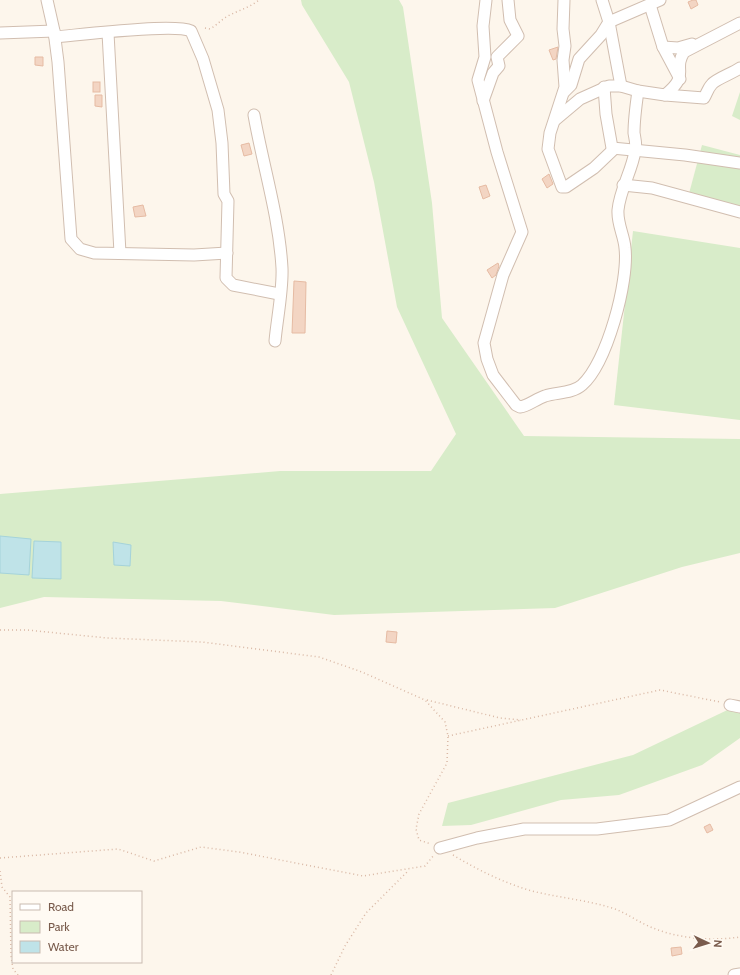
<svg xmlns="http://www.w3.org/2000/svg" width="740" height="975" font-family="Cabin,sans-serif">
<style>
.green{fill:#d8ecc9}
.water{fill:#bfe3e8;stroke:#a5d3da}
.building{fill:#f3d5c3;stroke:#e6bba3}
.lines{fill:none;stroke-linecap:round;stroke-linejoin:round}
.minor-casing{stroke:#d1beb0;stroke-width:13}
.path{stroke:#d9b8a5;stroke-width:1.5;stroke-dasharray:1 3;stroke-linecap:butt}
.minor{stroke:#fff;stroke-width:11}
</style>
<rect width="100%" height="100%" fill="#fdf6ec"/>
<g class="green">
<path d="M 301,0 L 399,0 L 403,7 L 432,203 L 442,318 L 524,436 L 740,439 L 740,553 L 682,567 L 555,608 L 334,615 L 221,601 L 44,597 L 0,608 L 0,494 L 280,471 L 431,471 L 456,434 L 397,307 L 374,182 L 349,82 L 302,5 Z"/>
<path d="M 740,92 L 740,120 L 732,116 Z"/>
<path d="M 702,145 L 740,155 L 740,217 L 687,201 Z"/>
<path d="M 633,231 L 740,248 L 740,420 L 614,405 Z"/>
<path d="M 740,704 L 740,738 L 702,765 L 619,795 L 561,800 L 471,825 L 442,826 L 448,803 L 633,755 Z"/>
</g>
<g class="water">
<path d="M 0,536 L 31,539 L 29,575 L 0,573 Z"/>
<path d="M 34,541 L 61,542 L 61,579 L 32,578 Z"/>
<path d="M 113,542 L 131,545 L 130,566 L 114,565 Z"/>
</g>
<g class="building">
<path d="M 693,0 L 696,0 L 698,5 L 691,9 L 688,2 Z"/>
<path d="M 558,47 L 556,59 L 553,60 L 549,50 Z"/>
<path d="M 35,57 L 43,57 L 43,66 L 35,65 Z"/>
<rect x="93" y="82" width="7" height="10"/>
<path d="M 95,95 L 102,95 L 102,107 L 95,106 Z"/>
<path d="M 249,143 L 252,154 L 244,156 L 241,145 Z"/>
<path d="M 549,174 L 553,184 L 547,188 L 542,179 Z"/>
<path d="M 486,185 L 490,196 L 483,199 L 479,187 Z"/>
<path d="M 143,205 L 146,216 L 135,217 L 133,207 Z"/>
<path d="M 498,263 L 499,266 L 496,275 L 492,278 L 487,270 Z"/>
<path d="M 294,281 L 306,282 L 305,333 L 292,333 Z"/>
<path d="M 387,631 L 397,632 L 396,643 L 386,642 Z"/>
<path d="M 710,824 L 713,830 L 707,833 L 704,827 Z"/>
<path d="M 681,947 L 682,954 L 672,956 L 671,948 Z"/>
</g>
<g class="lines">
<g class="minor-casing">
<g id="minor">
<path d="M 47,0 L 54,31 L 58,62 L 71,239 L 80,249 L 94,253 L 194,255 L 227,253"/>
<path d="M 486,0 L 483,26 L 485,57 L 478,80 L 497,152 L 522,232 L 503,275 L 484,343 L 487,359 L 493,375 L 516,405 L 520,407 C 528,406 536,399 545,396 C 556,392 572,394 582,385 C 607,363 629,281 625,248 C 624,235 617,224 618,210 C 620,189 632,171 635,151 C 637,146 635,139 634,133 C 634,119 636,105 638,91"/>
<path d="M 564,0 L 563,29 L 565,46 L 563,60 L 565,87 L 550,133 L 548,149 L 562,187 L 566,187 L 594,168 L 615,148"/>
<path d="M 602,0 L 609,22 L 621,86"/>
<path d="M 650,5 L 663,47 L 680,79"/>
<path d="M 0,33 L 54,31"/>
<path d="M 108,33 L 120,253"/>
<path d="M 55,37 C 79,35 174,23 191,31 L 203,59 L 218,110 L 222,143 L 224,194 L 228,201 L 226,278 L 233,285 L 279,294"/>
<path d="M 663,47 L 678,48 L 692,44"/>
<path d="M 604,87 L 606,114 L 612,148 L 685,155 L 740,163"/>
<path d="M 564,92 L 571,85 L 579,59 L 601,35 L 609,22 L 660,0"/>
<path d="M 665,95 C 691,74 672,71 684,52 L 740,23"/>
<path d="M 483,101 L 493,73 L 499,66 L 497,57 L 518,36 L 510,20 L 508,0"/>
<path d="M 254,115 C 263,166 279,216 282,268 C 283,290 277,319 275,341"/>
<path d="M 555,120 L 580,99 L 609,86 L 621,86 L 638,91 L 665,95 L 704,98 C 707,93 708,88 712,84 C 716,79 733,73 740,68"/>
<path d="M 623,185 L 652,188 L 740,212"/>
<path d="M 730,705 L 740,707"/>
<path d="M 440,848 L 477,838 L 524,829 L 597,829 L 669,820 L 740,787"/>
<path d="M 734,975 L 740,974"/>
</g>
</g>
<g class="path">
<path d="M 205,28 L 210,29 C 217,25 222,19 228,16 C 239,10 249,8 259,0"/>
<path d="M 0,630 L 27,630 L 107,638 L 202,642 L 319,657 L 362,672 L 425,700 L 445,722 L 448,736 L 447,763 L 419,814 L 416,829 L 419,840 L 431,844"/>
<path d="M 427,700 L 500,718 L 521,720"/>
<path d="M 448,736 L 660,690 L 720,702"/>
<path d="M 453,855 C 478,870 504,883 532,891 C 560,898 588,900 615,909 C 628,914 640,923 653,928 C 680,939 712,941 740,937"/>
<path d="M 0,858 L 118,849 L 154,861 L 201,847 L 239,852 L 363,876 L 425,866 L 434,855"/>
<path d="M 0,871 L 2,887 L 10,897 L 11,956 L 13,969 L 18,975"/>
<path d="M 331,975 L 345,946 L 366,913 L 409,870"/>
</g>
<use href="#minor" class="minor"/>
</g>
<rect x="12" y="891" width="130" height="72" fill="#fffaf3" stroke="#cabbb1"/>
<rect x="20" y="904" width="20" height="6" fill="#ffffff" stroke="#cabbb1"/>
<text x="48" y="911" font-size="12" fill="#7a5c4d">Road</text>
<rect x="20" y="921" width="20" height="12" fill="#d8ecc9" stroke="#cabbb1"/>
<text x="48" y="931" font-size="12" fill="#7a5c4d">Park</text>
<rect x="20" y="941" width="20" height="12" fill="#bfe3e8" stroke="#cabbb1"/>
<text x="48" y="951" font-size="12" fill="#7a5c4d">Water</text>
<g transform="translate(708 943) rotate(94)" stroke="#fffaf3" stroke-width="3" paint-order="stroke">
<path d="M0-3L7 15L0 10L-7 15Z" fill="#7a5c4d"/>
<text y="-6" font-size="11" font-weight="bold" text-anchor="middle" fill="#7a5c4d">N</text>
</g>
</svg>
